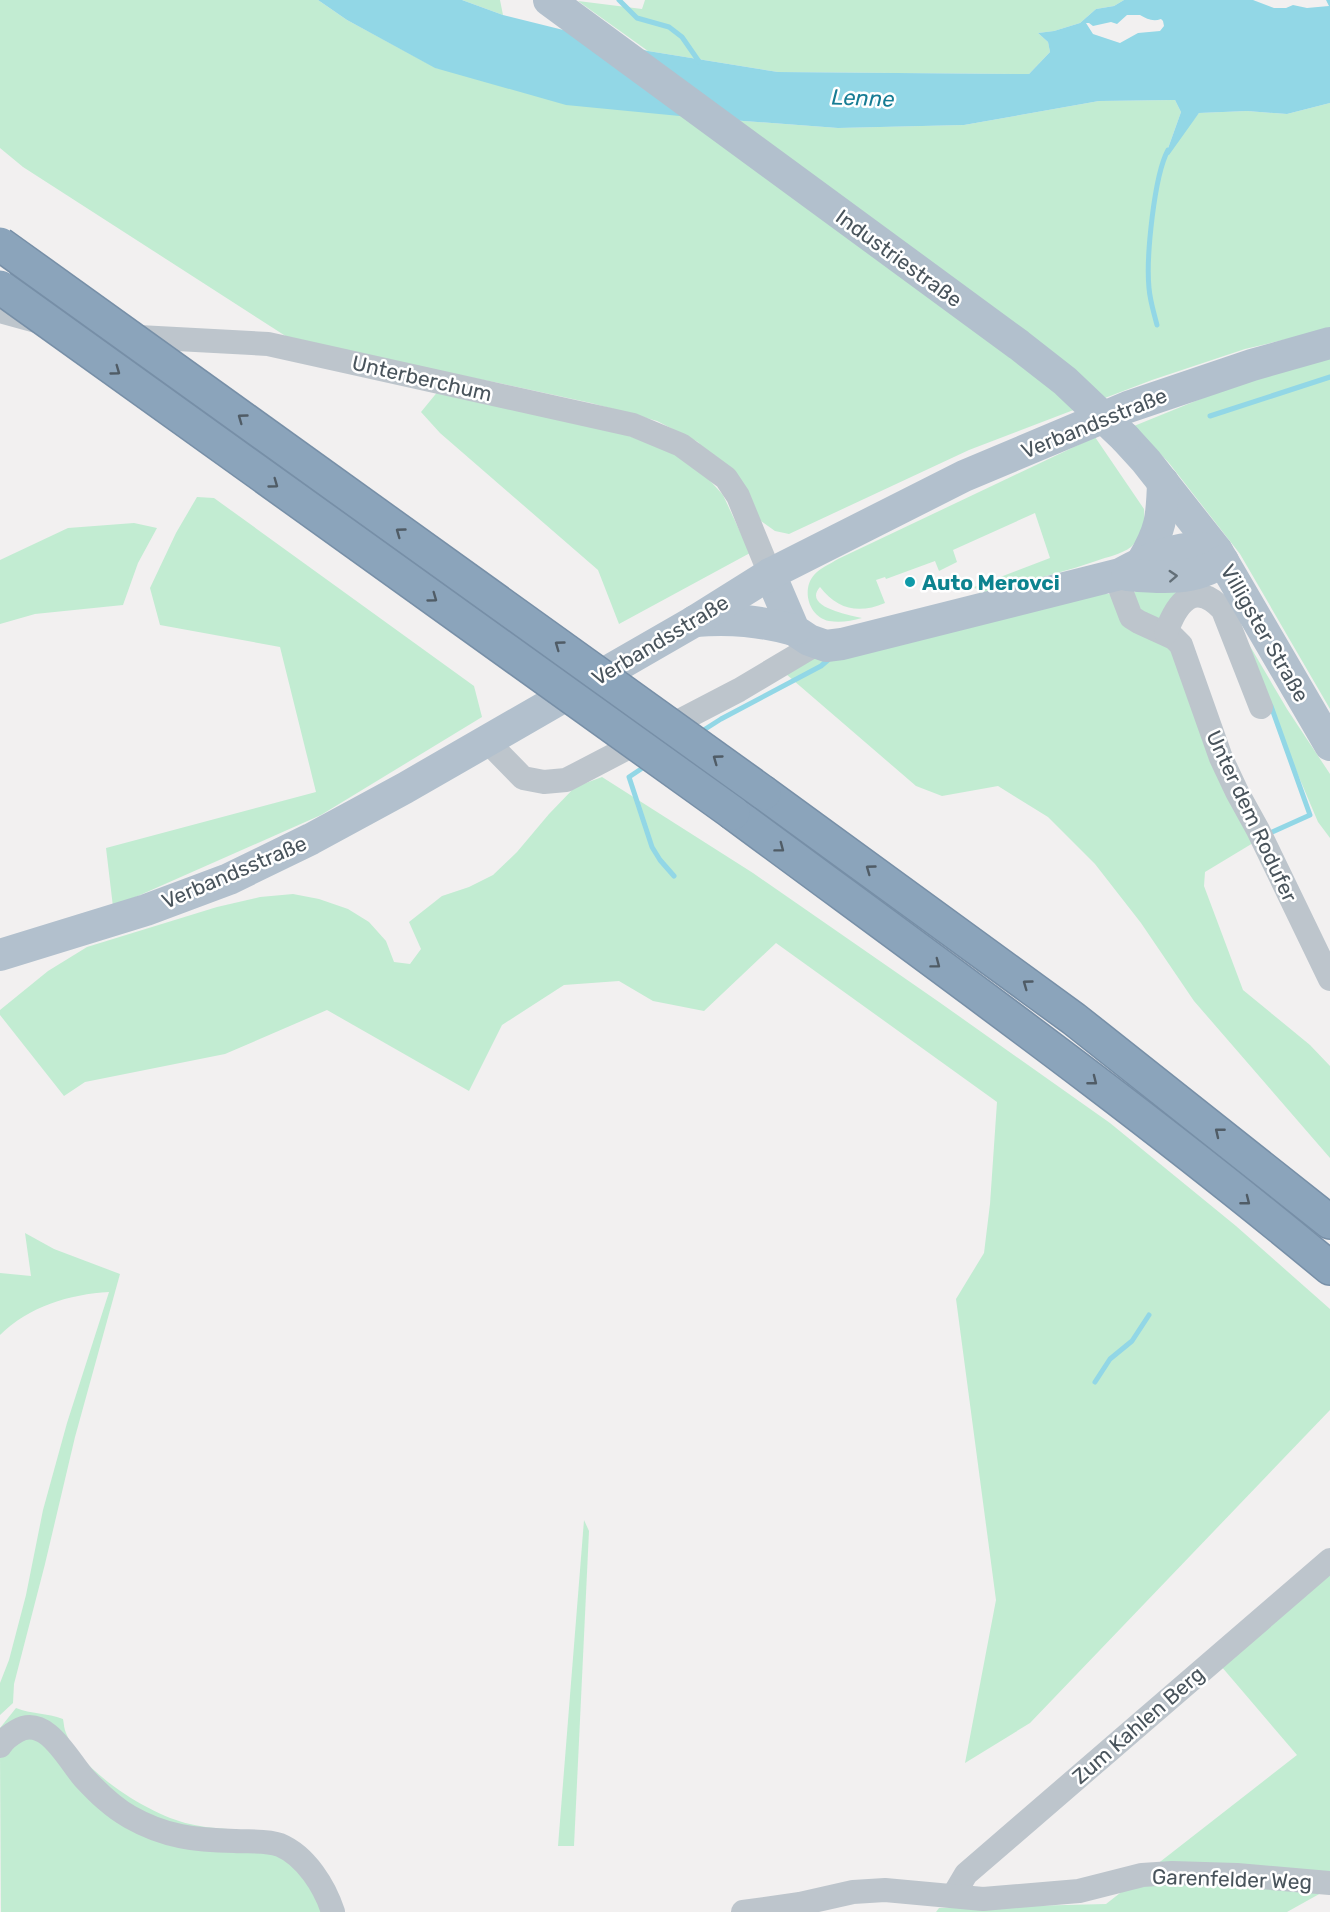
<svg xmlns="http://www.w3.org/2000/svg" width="1330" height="1912" font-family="Rubik,sans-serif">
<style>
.green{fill:#c2ecd2}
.water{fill:#92d7e6;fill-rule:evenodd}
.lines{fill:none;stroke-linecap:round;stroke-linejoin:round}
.stream{stroke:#92d7e6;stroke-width:5}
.highway-casing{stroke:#778fa7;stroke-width:36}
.minor{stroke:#bdc5cc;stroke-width:24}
.major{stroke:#b2c0cd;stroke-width:32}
.highway{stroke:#8ba4bb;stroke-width:33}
.highway-bridge-casing{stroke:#778fa7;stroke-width:36;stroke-linecap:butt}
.major-bridge{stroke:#b2c0cd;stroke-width:32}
.highway-bridge{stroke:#8ba4bb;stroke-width:33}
.oneway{stroke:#505c66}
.oneway2{stroke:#636f78}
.culture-dot{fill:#0f9aa8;stroke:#fff;stroke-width:2}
.labels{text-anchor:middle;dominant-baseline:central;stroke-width:5;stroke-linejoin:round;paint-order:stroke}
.street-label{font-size:21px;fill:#49545c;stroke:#fff}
.culture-label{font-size:21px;font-weight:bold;fill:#0d838f;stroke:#fff;text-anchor:start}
.water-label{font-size:22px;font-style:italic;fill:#167c94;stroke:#fff}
</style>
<rect width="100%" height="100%" fill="#f2f0f0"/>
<g class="green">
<path d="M 0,0 L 318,0 L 347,20 L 436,68 L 690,117 L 838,128 L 964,125 L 1099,101 L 1175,100 L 1181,112 L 1166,154 L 1199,113 L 1247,111 L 1287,114 L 1330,103 L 1330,329 L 1245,349 L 1152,380 L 969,450 L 789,534 L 775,531 L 758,519 L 698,442 L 657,421 L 591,403 L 499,383 L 298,344 L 23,167 L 0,148 Z"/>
<path d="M 462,0 L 500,0 L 503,15 Z"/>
<path d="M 645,0 L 1124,0 L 1114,6 L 1096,9 L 1080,23 L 1054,31 L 1038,33 L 1048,42 L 1050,52 L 1029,74 L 778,72 L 648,51 L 578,1 L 642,9 Z"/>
<path d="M 1330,357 L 1330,709 L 1240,554 L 1169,463 L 1134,426 L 1252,378 Z"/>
<path d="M 439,390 L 608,428 L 677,454 L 704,474 L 723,495 L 750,553 L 619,624 L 598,570 L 440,433 L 421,412 Z"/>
<path d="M 1095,437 L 1144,509 C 1145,524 1143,536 1131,547 C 1122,554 1107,557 1096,561 C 1058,574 1019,583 980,593 L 974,587 L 1050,558 L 1035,513 L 953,550 L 957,562 L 939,571 L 935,561 L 886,579 L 885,577 L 876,580 L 885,603 C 859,614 838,610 820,587 C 802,607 850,615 862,618 C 851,621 840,623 829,621 C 809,617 801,590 814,575 C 820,568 830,564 838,559 Z"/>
<path d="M 197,497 L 214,498 L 474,686 L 482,717 L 321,815 L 113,907 L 106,848 L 316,792 L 280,647 L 160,625 L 150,588 L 176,533 Z"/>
<path d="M 134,523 L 157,528 L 138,563 L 123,605 L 35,614 L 0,624 L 0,560 L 68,528 Z"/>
<path d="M 1189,583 C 1207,585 1213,588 1224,602 L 1287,709 L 1330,774 L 1330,838 L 1318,822 L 1229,612 C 1220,598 1213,590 1197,589 C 1168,587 1171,625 1152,623 C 1144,622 1138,616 1134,610 C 1118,585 1158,587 1170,586 C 1177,585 1183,584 1189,583 Z"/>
<path d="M 1101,593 L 1109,594 L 1115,597 L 1165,637 L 1258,840 L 1205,872 L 1204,886 L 1243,990 L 1310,1045 L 1330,1066 L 1330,1158 L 1194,1001 L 1141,923 L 1095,864 L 1048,817 L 998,786 L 942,796 L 916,786 L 786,674 L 818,655 Z"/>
<path d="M 602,777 L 753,873 L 939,1002 L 1110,1123 L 1236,1226 L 1330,1309 L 1330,1410 L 1030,1723 L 965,1763 L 996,1600 L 956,1299 L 984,1253 L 990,1204 L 997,1102 L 776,943 L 704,1011 L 653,1001 L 619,981 L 564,985 L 502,1025 L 469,1091 L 327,1010 L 225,1054 L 85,1082 L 64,1096 L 0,1015 L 0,1010 L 48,971 L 87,947 L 217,907 L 260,897 L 293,894 L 319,899 L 348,909 L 369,922 L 386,941 L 394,962 L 410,964 L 421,949 L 409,922 L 442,896 L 469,887 L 493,875 L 517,852 L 549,814 L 575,787 Z"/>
<path d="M 25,1233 L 54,1249 L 120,1274 L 75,1437 L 45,1564 L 14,1684 L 13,1703 L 0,1715 L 0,1683 L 9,1660 L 26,1595 L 43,1510 L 67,1423 L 109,1292 C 70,1294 28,1307 0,1335 L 0,1273 L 31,1276 Z"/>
<path d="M 584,1520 L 589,1531 L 574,1846 L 558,1846 Z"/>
<path d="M 1330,1572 L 1330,1888 L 1287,1912 L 936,1912 L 939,1908 L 1106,1904 L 1297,1755 L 1221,1666 Z"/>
<path d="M 16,1708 C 31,1714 47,1713 63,1719 C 64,1724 64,1729 66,1733 C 80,1771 151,1816 190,1824 C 205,1828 221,1828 236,1830 L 222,1836 L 124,1809 L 52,1732 L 0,1739 L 0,1728 Z"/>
<path d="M 32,1731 L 99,1801 L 263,1848 L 292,1859 L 325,1912 L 1,1912 L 0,1754 Z"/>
</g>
<path class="water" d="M 318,0 L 462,0 L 503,15 L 648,51 L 778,72 L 1029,74 L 1050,52 L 1048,42 L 1038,33 L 1054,31 L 1080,23 L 1096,9 L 1114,6 L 1124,0 L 1253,0 L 1274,8 L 1286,8 L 1293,5 L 1307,8 L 1329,6 L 1326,0 L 1330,0 L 1330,103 L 1287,114 L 1247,111 L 1199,113 L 1169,155 L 1166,154 L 1181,112 L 1175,100 L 1099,101 L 964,125 L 838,128 L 690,117 L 566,105 L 435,68 L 347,20 ZM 1127,15 L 1140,15 C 1147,19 1153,22 1161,19 L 1163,21 L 1164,26 L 1160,31 L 1138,33 L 1120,43 L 1093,34 L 1086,23 L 1089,23 L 1093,26 L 1111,22 L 1117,24 Z"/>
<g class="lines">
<g class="stream">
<path d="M 619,0 L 637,18 L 669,27 L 682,37 L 700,63"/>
<path d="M 1157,325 C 1154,313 1150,301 1149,288 C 1146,258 1154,176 1168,150"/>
<path d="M 1210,416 L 1330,377"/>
<path d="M 699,733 L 721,719 L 821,666 L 828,660"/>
<path d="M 647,765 L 629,777 L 652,847 L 660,860 L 674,876"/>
<path d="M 1268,834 L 1310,815 L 1271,706"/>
<path d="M 1095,1382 L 1110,1359 L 1132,1341 L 1149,1315"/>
</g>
<g class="highway-casing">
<g id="highway">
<path d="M 764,793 L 1074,1019 L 1330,1222"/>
<path d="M 733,813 C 934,962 1138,1108 1330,1268"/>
</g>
</g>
<g class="minor">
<path d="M 0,311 L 83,334 L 268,344 L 633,425 L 681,445 L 726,478 L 738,496 L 770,574"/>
<path d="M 1115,575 L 1131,617 L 1139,622 L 1174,638 L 1181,645 L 1221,758 L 1237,792 L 1258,830 L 1330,979"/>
<path d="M 1166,633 C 1176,604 1194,578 1223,610 L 1261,707"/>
<path d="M 487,741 L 523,778 L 544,782 L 566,780 L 739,690 L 818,643"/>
<path d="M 0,1746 C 4,1739 10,1735 17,1731 C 46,1714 68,1760 84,1778 C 98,1793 112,1807 130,1817 C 165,1837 195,1840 235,1841 C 249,1842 267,1840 280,1845 C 306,1856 325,1887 333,1912"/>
<path d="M 953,1896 L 966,1874 L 1330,1560"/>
<path d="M 743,1912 L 800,1904 L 853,1892 L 885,1890 L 983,1899 L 1079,1891 L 1142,1875 L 1172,1873 L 1237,1875 L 1330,1883"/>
</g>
<g class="major">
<path d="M 1125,438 L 1146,461 L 1217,551 L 1330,745"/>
<path d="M 1142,562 C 1161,530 1162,518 1163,482"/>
<path d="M 770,574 L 794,630 L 809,640 L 826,646 L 842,644 L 1120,574 C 1142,562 1172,548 1197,548 C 1204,548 1210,550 1217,551"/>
<path d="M 1127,575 C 1161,578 1194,581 1223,561"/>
<path d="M 695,621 C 731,618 760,621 794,630"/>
<path d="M 0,955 L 146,910 L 229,879 L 311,839 L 405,788 L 695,621 L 770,574 L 964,476 L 1128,407 L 1252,365 L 1330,343"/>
</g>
<use href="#highway" class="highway"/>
<g class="highway-bridge-casing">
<g id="highway-bridge">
<path d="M 0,244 L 764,793"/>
<path d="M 0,287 L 733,813"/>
</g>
</g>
<path class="major-bridge" d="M 549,0 L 1019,345 L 1065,381 L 1125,438"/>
<use href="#highway-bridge" class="highway-bridge"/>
</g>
<defs><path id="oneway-chevron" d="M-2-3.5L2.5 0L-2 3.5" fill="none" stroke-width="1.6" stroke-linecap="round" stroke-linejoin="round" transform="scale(1.5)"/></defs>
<g class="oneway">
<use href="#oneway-chevron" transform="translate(116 371) rotate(36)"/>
<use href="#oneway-chevron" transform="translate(242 418) rotate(-144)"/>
<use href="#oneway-chevron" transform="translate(274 484) rotate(36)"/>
<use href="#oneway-chevron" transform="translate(400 532) rotate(-144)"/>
<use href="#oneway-chevron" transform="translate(433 598) rotate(36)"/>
<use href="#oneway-chevron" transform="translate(559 645) rotate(-144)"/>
<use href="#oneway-chevron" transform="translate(717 759) rotate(-144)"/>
<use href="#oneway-chevron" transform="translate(780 848) rotate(37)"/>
<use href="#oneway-chevron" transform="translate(870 869) rotate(-144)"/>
<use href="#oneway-chevron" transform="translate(936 964) rotate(37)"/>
<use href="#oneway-chevron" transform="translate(1027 984) rotate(-144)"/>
<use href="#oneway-chevron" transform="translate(1093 1081) rotate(38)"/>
<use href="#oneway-chevron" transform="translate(1219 1132) rotate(-141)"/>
<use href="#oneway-chevron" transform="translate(1246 1201) rotate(38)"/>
</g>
<use class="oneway2" href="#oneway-chevron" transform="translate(1173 576) rotate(-3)"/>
<circle class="culture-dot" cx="910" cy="582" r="6"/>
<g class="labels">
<g class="street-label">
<text transform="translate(899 258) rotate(36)">Industriestraße</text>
<text transform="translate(422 378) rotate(13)">Unterberchum</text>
<text transform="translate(1094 423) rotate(-22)">Verbandsstraße</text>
<text transform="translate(1265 633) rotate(60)">Villigster Straße</text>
<text transform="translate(660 640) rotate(-31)">Verbandsstraße</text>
<text transform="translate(1252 816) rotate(65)">Unter dem Rodufer</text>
<text transform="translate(234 872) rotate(-23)">Verbandsstraße</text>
<text transform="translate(1138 1725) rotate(-41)">Zum Kahlen Berg</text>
<text transform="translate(1232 1879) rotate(2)">Garenfelder Weg</text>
</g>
<g class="culture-label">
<text x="922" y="582">Auto Merovci</text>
</g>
<g class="water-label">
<text transform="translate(863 98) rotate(2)">Lenne</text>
</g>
</g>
</svg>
